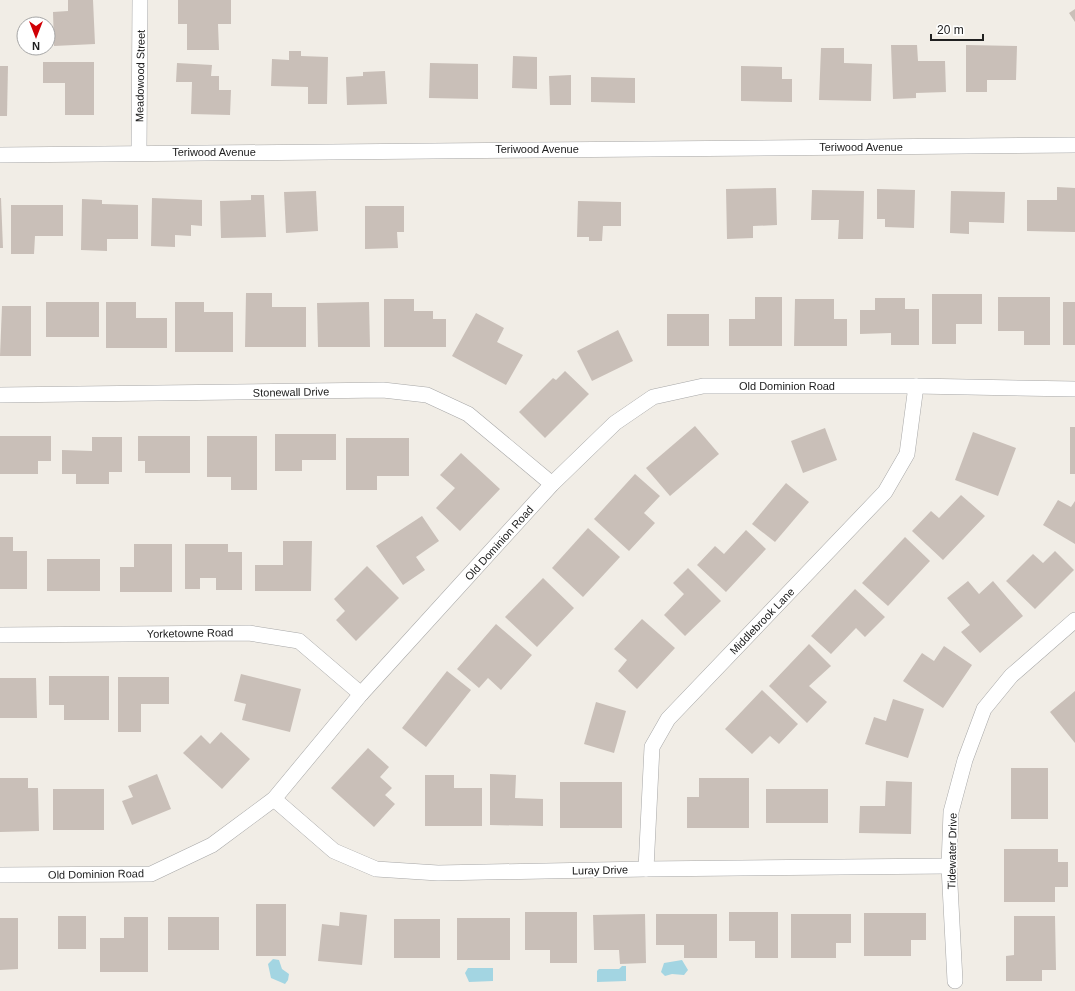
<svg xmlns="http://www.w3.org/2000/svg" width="1075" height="991" font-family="Arial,sans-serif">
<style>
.water{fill:#a3d5e2}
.building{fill:#c9bfb8}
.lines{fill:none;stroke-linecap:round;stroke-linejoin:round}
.minor-casing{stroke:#a7a7a7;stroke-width:16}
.minor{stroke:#fff;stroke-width:15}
.labels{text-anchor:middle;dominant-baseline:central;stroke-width:3.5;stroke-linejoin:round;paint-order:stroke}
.street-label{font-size:11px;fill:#202020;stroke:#fff}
</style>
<rect width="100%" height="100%" fill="#f1ede6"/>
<g class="water">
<path d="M 273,959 L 279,960 L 282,969 L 289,974 L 288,980 L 285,984 L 271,978 L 268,964 Z"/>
<path d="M 682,960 L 688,970 L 684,975 L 672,974 L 665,976 L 661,972 L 664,963 Z"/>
<path d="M 622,966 L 626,966 L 626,981 L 597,982 L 597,971 L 599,969 L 619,969 Z"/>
<path d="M 468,968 L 493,968 L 493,981 L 469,982 L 465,973 Z"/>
</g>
<g class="building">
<path d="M 68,0 L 93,0 L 95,44 L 54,46 L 53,12 L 68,11 Z"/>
<path d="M 178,0 L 231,0 L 231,24 L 218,24 L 219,50 L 187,50 L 187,24 L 178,24 Z"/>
<path d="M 1075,9 L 1075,22 L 1069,13 Z"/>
<path d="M 891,45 L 917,45 L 918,61 L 945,61 L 946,92 L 916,93 L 916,98 L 893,99 Z"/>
<path d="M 966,45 L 1017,46 L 1016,80 L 987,80 L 987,92 L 966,92 Z"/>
<path d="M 821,48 L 844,48 L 844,63 L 872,64 L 871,101 L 819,100 Z"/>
<path d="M 289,51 L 301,51 L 301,56 L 328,57 L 327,104 L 308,104 L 308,87 L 271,86 L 272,59 L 289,60 Z"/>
<path d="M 513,56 L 537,57 L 537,89 L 512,88 Z"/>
<path d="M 43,62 L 94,62 L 94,115 L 65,115 L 65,83 L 43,83 Z"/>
<path d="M 177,63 L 212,65 L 211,76 L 219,76 L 219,90 L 231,90 L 230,115 L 191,114 L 192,82 L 176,82 Z"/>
<path d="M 430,63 L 478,64 L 478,99 L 429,98 Z"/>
<path d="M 0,66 L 8,66 L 7,116 L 0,116 Z"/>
<path d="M 741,66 L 782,67 L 782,79 L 792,79 L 792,102 L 741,101 Z"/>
<path d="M 385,71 L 387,104 L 347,105 L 346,77 L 363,76 L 363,72 Z"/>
<path d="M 571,75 L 571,105 L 550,105 L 549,76 Z"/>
<path d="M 591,77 L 635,78 L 635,103 L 591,102 Z"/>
<path d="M 1057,187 L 1075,188 L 1075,232 L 1027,231 L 1027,200 L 1057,200 Z"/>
<path d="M 776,188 L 777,225 L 753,226 L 753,238 L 727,239 L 726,189 Z"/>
<path d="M 877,189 L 915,190 L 914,228 L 885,227 L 885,219 L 877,219 Z"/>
<path d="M 812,190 L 864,191 L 863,239 L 838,239 L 839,220 L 811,220 Z"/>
<path d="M 316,191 L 318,231 L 286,233 L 284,192 Z"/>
<path d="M 951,191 L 1005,192 L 1004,223 L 969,222 L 969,234 L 950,233 Z"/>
<path d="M 251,195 L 264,195 L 266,237 L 221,238 L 220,201 L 251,200 Z"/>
<path d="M 0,198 L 1,198 L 3,248 L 0,248 Z"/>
<path d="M 152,198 L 202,200 L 202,226 L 191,225 L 191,236 L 175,235 L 175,247 L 151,246 Z"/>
<path d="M 82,199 L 102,200 L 102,204 L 138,205 L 138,239 L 107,239 L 107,251 L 81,250 Z"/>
<path d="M 578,201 L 621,202 L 621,226 L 603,226 L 602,241 L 589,241 L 589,237 L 577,237 Z"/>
<path d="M 11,205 L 63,205 L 63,236 L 35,236 L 34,254 L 11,254 Z"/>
<path d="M 365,206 L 404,206 L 404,232 L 397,232 L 398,248 L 365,249 Z"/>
<path d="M 246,293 L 272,293 L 272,307 L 306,307 L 306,347 L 245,347 Z"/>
<path d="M 932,294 L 982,294 L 982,324 L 956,324 L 956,344 L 932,344 Z"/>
<path d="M 755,297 L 782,297 L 782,346 L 729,346 L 729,319 L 755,319 Z"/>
<path d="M 998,297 L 1050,297 L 1050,345 L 1024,345 L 1024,331 L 998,331 Z"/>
<path d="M 875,298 L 905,298 L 905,309 L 919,309 L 919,345 L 891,345 L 891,333 L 860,334 L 860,310 L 875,310 Z"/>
<path d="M 384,299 L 414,299 L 414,311 L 433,311 L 433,319 L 446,319 L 446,347 L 384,347 Z"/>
<path d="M 795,299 L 834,299 L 834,319 L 847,319 L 847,346 L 794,346 Z"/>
<rect x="46" y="302" width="53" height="35"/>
<path d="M 106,302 L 136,302 L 136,318 L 167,318 L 167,348 L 106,348 Z"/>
<path d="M 175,302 L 204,302 L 204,312 L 233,312 L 233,352 L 175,352 Z"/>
<path d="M 369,302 L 370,347 L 318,347 L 317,303 Z"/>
<rect x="1063" y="302" width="12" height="43"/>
<path d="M 2,306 L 31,306 L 31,356 L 0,356 Z"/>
<path d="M 476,313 L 504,328 L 497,342 L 523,355 L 506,385 L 452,356 Z"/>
<rect x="667" y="314" width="42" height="32"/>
<path d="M 618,330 L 633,361 L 592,381 L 577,351 Z"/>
<path d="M 565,371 L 589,394 L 545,438 L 519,412 L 553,378 L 556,380 Z"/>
<path d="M 695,426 L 719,454 L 670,496 L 646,468 Z"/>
<rect x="1070" y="427" width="5" height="47"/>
<path d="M 825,428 L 837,460 L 803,473 L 791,441 Z"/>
<path d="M 973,432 L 1016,448 L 998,496 L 955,480 Z"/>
<path d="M 275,434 L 336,434 L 336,460 L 302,460 L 302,471 L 275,471 Z"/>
<path d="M 0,436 L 51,436 L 51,461 L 38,461 L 38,474 L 0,474 Z"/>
<path d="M 138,436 L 190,436 L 190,473 L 145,473 L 145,461 L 138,461 Z"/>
<path d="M 207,436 L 257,436 L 257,490 L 231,490 L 231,477 L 207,477 Z"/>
<path d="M 92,437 L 122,437 L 122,472 L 109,472 L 109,484 L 76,484 L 76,474 L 62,474 L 62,450 L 92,451 Z"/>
<path d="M 346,438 L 409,438 L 409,476 L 377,476 L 377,490 L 346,490 Z"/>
<path d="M 461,453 L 500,489 L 460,531 L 436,508 L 455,488 L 440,475 Z"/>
<path d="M 635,474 L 660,496 L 644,513 L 655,523 L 629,551 L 594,519 Z"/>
<path d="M 786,483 L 809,502 L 775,542 L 752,524 Z"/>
<path d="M 961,495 L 985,516 L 943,560 L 912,531 L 931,511 L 939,518 Z"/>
<path d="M 1058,500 L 1071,507 L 1075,501 L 1075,544 L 1043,525 Z"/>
<path d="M 422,516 L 439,541 L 416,557 L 425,570 L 403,585 L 376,546 Z"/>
<path d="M 588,528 L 620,557 L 583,597 L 552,568 Z"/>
<path d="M 746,530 L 766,549 L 726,592 L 697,565 L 715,546 L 724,554 Z"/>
<path d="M 0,537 L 13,537 L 13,551 L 27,551 L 27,589 L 0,589 Z"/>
<path d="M 905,537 L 930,561 L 888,606 L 862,583 Z"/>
<path d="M 283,541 L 312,541 L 311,591 L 255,591 L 255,565 L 283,565 Z"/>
<path d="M 134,544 L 172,544 L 172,592 L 120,592 L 120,567 L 134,567 Z"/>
<path d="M 185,544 L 228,544 L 228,552 L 242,552 L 242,590 L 216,590 L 216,578 L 200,578 L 200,589 L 185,589 Z"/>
<path d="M 1055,551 L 1074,570 L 1035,609 L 1006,581 L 1033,554 L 1043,563 Z"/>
<rect x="47" y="559" width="53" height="32"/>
<path d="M 367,566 L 399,598 L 356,641 L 336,620 L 345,611 L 334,599 Z"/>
<path d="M 688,568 L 721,601 L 685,636 L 664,615 L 684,594 L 673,583 Z"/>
<path d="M 543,578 L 574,608 L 537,647 L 505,617 Z"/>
<path d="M 968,581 L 979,594 L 993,581 L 1023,616 L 980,653 L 961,632 L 970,625 L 947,598 Z"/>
<path d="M 855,589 L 885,617 L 865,637 L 856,628 L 831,654 L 811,636 Z"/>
<path d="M 642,619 L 675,648 L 637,689 L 618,671 L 627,660 L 614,649 Z"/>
<path d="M 496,624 L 532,655 L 501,690 L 488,678 L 479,688 L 457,669 Z"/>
<path d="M 809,644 L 831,666 L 809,686 L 827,702 L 807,723 L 769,686 Z"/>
<path d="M 944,646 L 972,665 L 943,708 L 903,681 L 922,653 L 934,661 Z"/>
<path d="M 447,671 L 471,690 L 426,747 L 402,728 Z"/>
<path d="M 241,674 L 301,689 L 290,732 L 242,720 L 246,704 L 234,701 Z"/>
<path d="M 49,676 L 109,676 L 109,720 L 64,720 L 64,705 L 49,705 Z"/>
<path d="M 118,677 L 169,677 L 169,704 L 141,704 L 141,732 L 118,732 Z"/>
<path d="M 0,678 L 36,678 L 37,718 L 0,718 Z"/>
<path d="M 762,690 L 798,724 L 779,744 L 770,736 L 752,754 L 725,729 Z"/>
<path d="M 1075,691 L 1075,743 L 1050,712 Z"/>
<path d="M 893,699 L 924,709 L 908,758 L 865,744 L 874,717 L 886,721 Z"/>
<path d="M 596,702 L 626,711 L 614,753 L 584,744 Z"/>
<path d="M 221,732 L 250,759 L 222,789 L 183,753 L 201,735 L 210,744 Z"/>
<path d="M 368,748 L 389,767 L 380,777 L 392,788 L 385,795 L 395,804 L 374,827 L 331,788 Z"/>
<rect x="1011" y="768" width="37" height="51"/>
<path d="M 157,774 L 171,809 L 132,825 L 122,801 L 133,797 L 128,786 Z"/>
<path d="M 490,774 L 516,775 L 515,798 L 543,799 L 543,826 L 490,825 Z"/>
<path d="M 425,775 L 454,775 L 454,788 L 482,788 L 482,826 L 425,826 Z"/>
<path d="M 0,778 L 28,778 L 28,788 L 38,788 L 39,831 L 0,832 Z"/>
<path d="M 699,778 L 749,778 L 749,828 L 687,828 L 687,797 L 699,797 Z"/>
<path d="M 886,781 L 912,782 L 911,834 L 859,833 L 860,806 L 885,806 Z"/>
<rect x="560" y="782" width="62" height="46"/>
<rect x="53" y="789" width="51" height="41"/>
<rect x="766" y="789" width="62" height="34"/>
<path d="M 1004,849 L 1058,849 L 1058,862 L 1068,862 L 1068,887 L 1055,887 L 1055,902 L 1004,902 Z"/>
<rect x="256" y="904" width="30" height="52"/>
<path d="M 340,912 L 367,915 L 362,965 L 318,961 L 322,924 L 339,926 Z"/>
<path d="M 525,912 L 577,912 L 577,963 L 550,963 L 550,950 L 525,950 Z"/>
<path d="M 729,912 L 778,912 L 778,958 L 755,958 L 755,941 L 729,941 Z"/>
<path d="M 864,913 L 926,913 L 926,940 L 911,940 L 911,956 L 864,956 Z"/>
<path d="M 645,914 L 646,963 L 620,964 L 619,950 L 594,950 L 593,915 Z"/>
<path d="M 656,914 L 717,914 L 717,958 L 684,958 L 684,945 L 656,945 Z"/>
<path d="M 791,914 L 851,914 L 851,943 L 836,943 L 836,958 L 791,958 Z"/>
<rect x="58" y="916" width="28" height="33"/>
<path d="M 1014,916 L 1055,916 L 1056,970 L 1042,970 L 1042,981 L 1006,981 L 1006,956 L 1014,955 Z"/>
<path d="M 124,917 L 148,917 L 148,972 L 100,972 L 100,938 L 124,938 Z"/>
<rect x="168" y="917" width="51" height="33"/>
<path d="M 0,918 L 18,918 L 18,969 L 0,970 Z"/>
<rect x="457" y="918" width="53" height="42"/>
<rect x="394" y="919" width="46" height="39"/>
</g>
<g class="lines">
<g class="minor-casing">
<g id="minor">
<path d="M 139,152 L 140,0"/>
<path d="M 0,155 L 1075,145"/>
<path d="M 0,395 L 383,390 L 427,395 L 468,414 L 552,484"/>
<path d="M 0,635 L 249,633 L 299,641 L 361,694"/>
<path d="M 274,799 L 334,851 L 376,869 L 438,873 L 646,869 L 949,866"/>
<path d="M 646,869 L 652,747 L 668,719 L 885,492 L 907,454 L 916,386"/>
<path d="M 0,875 L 151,874 L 212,845 L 274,799 L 361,694 L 552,484 L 615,423 L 653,397 L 703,386 L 916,386 L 1075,389"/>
<path d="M 955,981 L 949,866 L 951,812 L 965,760 L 984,709 L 1011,676 L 1075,620"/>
</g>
</g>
<use href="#minor" class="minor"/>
</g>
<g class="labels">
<g class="street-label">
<text transform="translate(140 76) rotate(-89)">Meadowood Street</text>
<text x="861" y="147">Teriwood Avenue</text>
<text x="537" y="149">Teriwood Avenue</text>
<text x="214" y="152">Teriwood Avenue</text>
<text x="787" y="386">Old Dominion Road</text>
<text transform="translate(291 392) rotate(-1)">Stonewall Drive</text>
<text transform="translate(499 543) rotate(-48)">Old Dominion Road</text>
<text transform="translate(762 621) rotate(-46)">Middlebrook Lane</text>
<text transform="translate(190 633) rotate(-1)">Yorketowne Road</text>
<text transform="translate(952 851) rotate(-89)">Tidewater Drive</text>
<text transform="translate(600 870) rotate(-1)">Luray Drive</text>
<text transform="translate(96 874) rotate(-1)">Old Dominion Road</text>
</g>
</g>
<g transform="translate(36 36) rotate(180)"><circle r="19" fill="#ffffff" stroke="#a6a6a6"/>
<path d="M0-3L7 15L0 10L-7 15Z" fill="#d00006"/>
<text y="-6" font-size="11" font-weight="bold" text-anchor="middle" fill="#202020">N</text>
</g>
<path d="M931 34v6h52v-6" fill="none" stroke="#202020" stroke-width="2"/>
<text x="937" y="34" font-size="12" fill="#202020" stroke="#ffffff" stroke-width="3" paint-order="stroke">20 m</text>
</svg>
